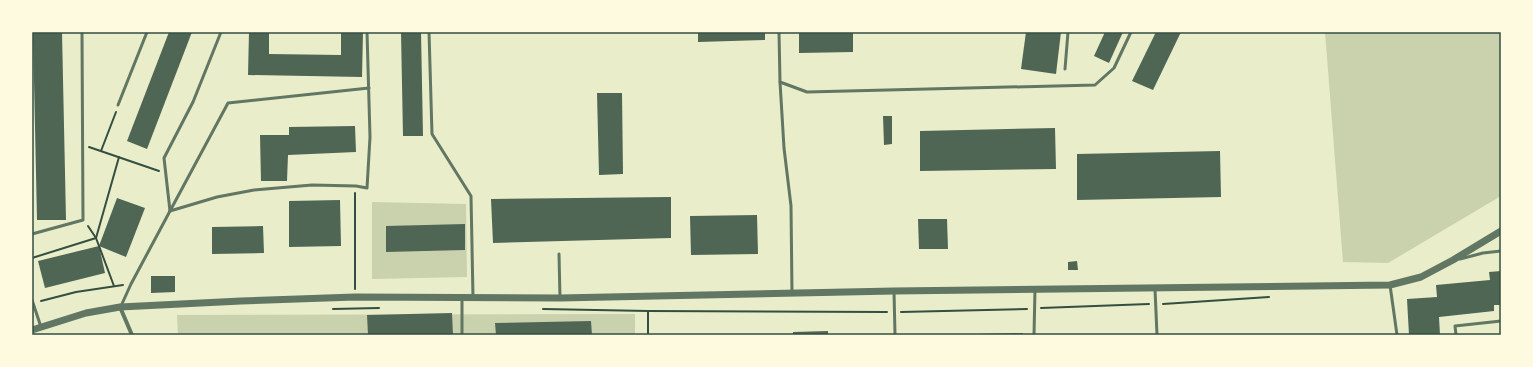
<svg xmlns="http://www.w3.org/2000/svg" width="1533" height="367" font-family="'Golos Text',sans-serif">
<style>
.green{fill:#cad2ad}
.building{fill:#4f6655}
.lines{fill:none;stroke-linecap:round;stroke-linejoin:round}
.path{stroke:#344e41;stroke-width:2}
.service{stroke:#617663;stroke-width:3}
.minor{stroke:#617663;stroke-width:4}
.tertiary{stroke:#617663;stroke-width:7}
.neatline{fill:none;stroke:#344e41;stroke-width:1.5}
</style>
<rect width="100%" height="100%" fill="#e9edc9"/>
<g class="green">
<path d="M 1325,32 L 1501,32 L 1501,196 L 1388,263 L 1343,262 Z"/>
<path d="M 372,202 L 466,204 L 467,277 L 372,279 Z"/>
<path d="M 635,314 L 635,335 L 178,335 L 177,315 Z"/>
</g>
<g class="building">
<path d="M 62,32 L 66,220 L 37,220 L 33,33 Z"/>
<path d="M 169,32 L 192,32 L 147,149 L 127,141 Z"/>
<path d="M 249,32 L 269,32 L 269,54 L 341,55 L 341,32 L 363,32 L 362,77 L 248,75 Z"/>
<path d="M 401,32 L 421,32 L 423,136 L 403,136 Z"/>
<path d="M 698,32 L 765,32 L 765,40 L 698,42 Z"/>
<path d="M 799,32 L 853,32 L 853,52 L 799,53 Z"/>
<path d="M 1026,32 L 1061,32 L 1056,74 L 1021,69 Z"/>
<path d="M 1105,32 L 1123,32 L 1109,63 L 1094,56 Z"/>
<path d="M 1156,32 L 1181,32 L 1153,90 L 1132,81 Z"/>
<path d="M 597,93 L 622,93 L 623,174 L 599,175 Z"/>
<path d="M 883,116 L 892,116 L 892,144 L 884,145 Z"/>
<path d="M 355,126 L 356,152 L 288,155 L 287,181 L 261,181 L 260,135 L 289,135 L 289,127 Z"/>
<path d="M 1055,128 L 1056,169 L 920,171 L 920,131 Z"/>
<path d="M 1220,151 L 1221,197 L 1077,200 L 1077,154 Z"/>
<path d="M 671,197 L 671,238 L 493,243 L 491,199 Z"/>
<path d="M 117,198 L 145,208 L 126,257 L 99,246 Z"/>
<path d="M 340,200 L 341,246 L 289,247 L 289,201 Z"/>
<path d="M 757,215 L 758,254 L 691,255 L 690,216 Z"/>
<path d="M 918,219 L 947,219 L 948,249 L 919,249 Z"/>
<path d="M 465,224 L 465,250 L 386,252 L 386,226 Z"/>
<path d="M 263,226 L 264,253 L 212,254 L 212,227 Z"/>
<path d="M 99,246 L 105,273 L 45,288 L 38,261 Z"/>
<path d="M 1077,261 L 1078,270 L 1068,270 L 1068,262 Z"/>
<path d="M 1501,271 L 1501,305 L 1494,305 L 1494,311 L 1439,317 L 1440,335 L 1409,335 L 1407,299 L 1437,297 L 1436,285 L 1490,280 L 1489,272 Z"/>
<path d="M 151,276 L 175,276 L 175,292 L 151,293 Z"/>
<path d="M 452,313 L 453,335 L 368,335 L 367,315 Z"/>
<path d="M 591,321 L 592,335 L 496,335 L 495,323 Z"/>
<path d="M 828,331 L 828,335 L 793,335 L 793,332 Z"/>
<path d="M 1023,333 L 1023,335 L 976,335 L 976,334 Z"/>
</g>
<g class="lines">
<g class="path">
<path d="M 89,147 L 159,171"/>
<path d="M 101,151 L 116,112"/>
<path d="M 88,226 L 96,238 L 114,286"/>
<path d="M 96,238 L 119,157"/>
<path d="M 32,258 L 96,238"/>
<path d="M 355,289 L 355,193"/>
<path d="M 41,301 L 76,292 L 123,285"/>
<path d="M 1163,304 L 1269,297"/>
<path d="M 1041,308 L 1149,304"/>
<path d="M 333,309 L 379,308"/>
<path d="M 543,309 L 648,311 L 887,312"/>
<path d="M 901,312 L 1027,309"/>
<path d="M 648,335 L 648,311"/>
</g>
<g class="service">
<path d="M 429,32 L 432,134 L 471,196 L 473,297"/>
<path d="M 779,32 L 780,82 L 807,92 L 1095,85 L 1114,68 L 1131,32"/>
<path d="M 1065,69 L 1068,32"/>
<path d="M 780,82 L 784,148 L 791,206 L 792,293"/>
<path d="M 118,105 L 147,32"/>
<path d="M 170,211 L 228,103 L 369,88"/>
<path d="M 170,211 L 164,158 L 193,102 L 221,32"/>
<path d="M 32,234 L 83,220 L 82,32"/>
<path d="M 559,254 L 560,298"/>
<path d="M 1460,259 L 1483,253 L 1501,251"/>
<path d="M 1390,285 L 1397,335"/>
<path d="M 1155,289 L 1157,335"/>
<path d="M 894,291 L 895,335"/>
<path d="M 32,300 L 41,327"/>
<path d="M 121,306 L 131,284 L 170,211 L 217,197 L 254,190 L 312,185 L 356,186 L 367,188 L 370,137 L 367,32"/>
<path d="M 462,335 L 462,298"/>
<path d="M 1034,335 L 1035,289"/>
<path d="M 1456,335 L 1455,326 L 1501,321"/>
</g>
<path class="minor" d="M 120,307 L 132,335"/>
<path class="tertiary" d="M 32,330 L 86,313 L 120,307 L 241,301 L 355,297 L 560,298 L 894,291 L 1390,285 L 1421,277 L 1453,260 L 1501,231"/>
</g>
<rect width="1533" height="367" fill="none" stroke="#fefae0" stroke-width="66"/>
<rect x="33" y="33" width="1467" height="301" class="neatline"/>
</svg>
